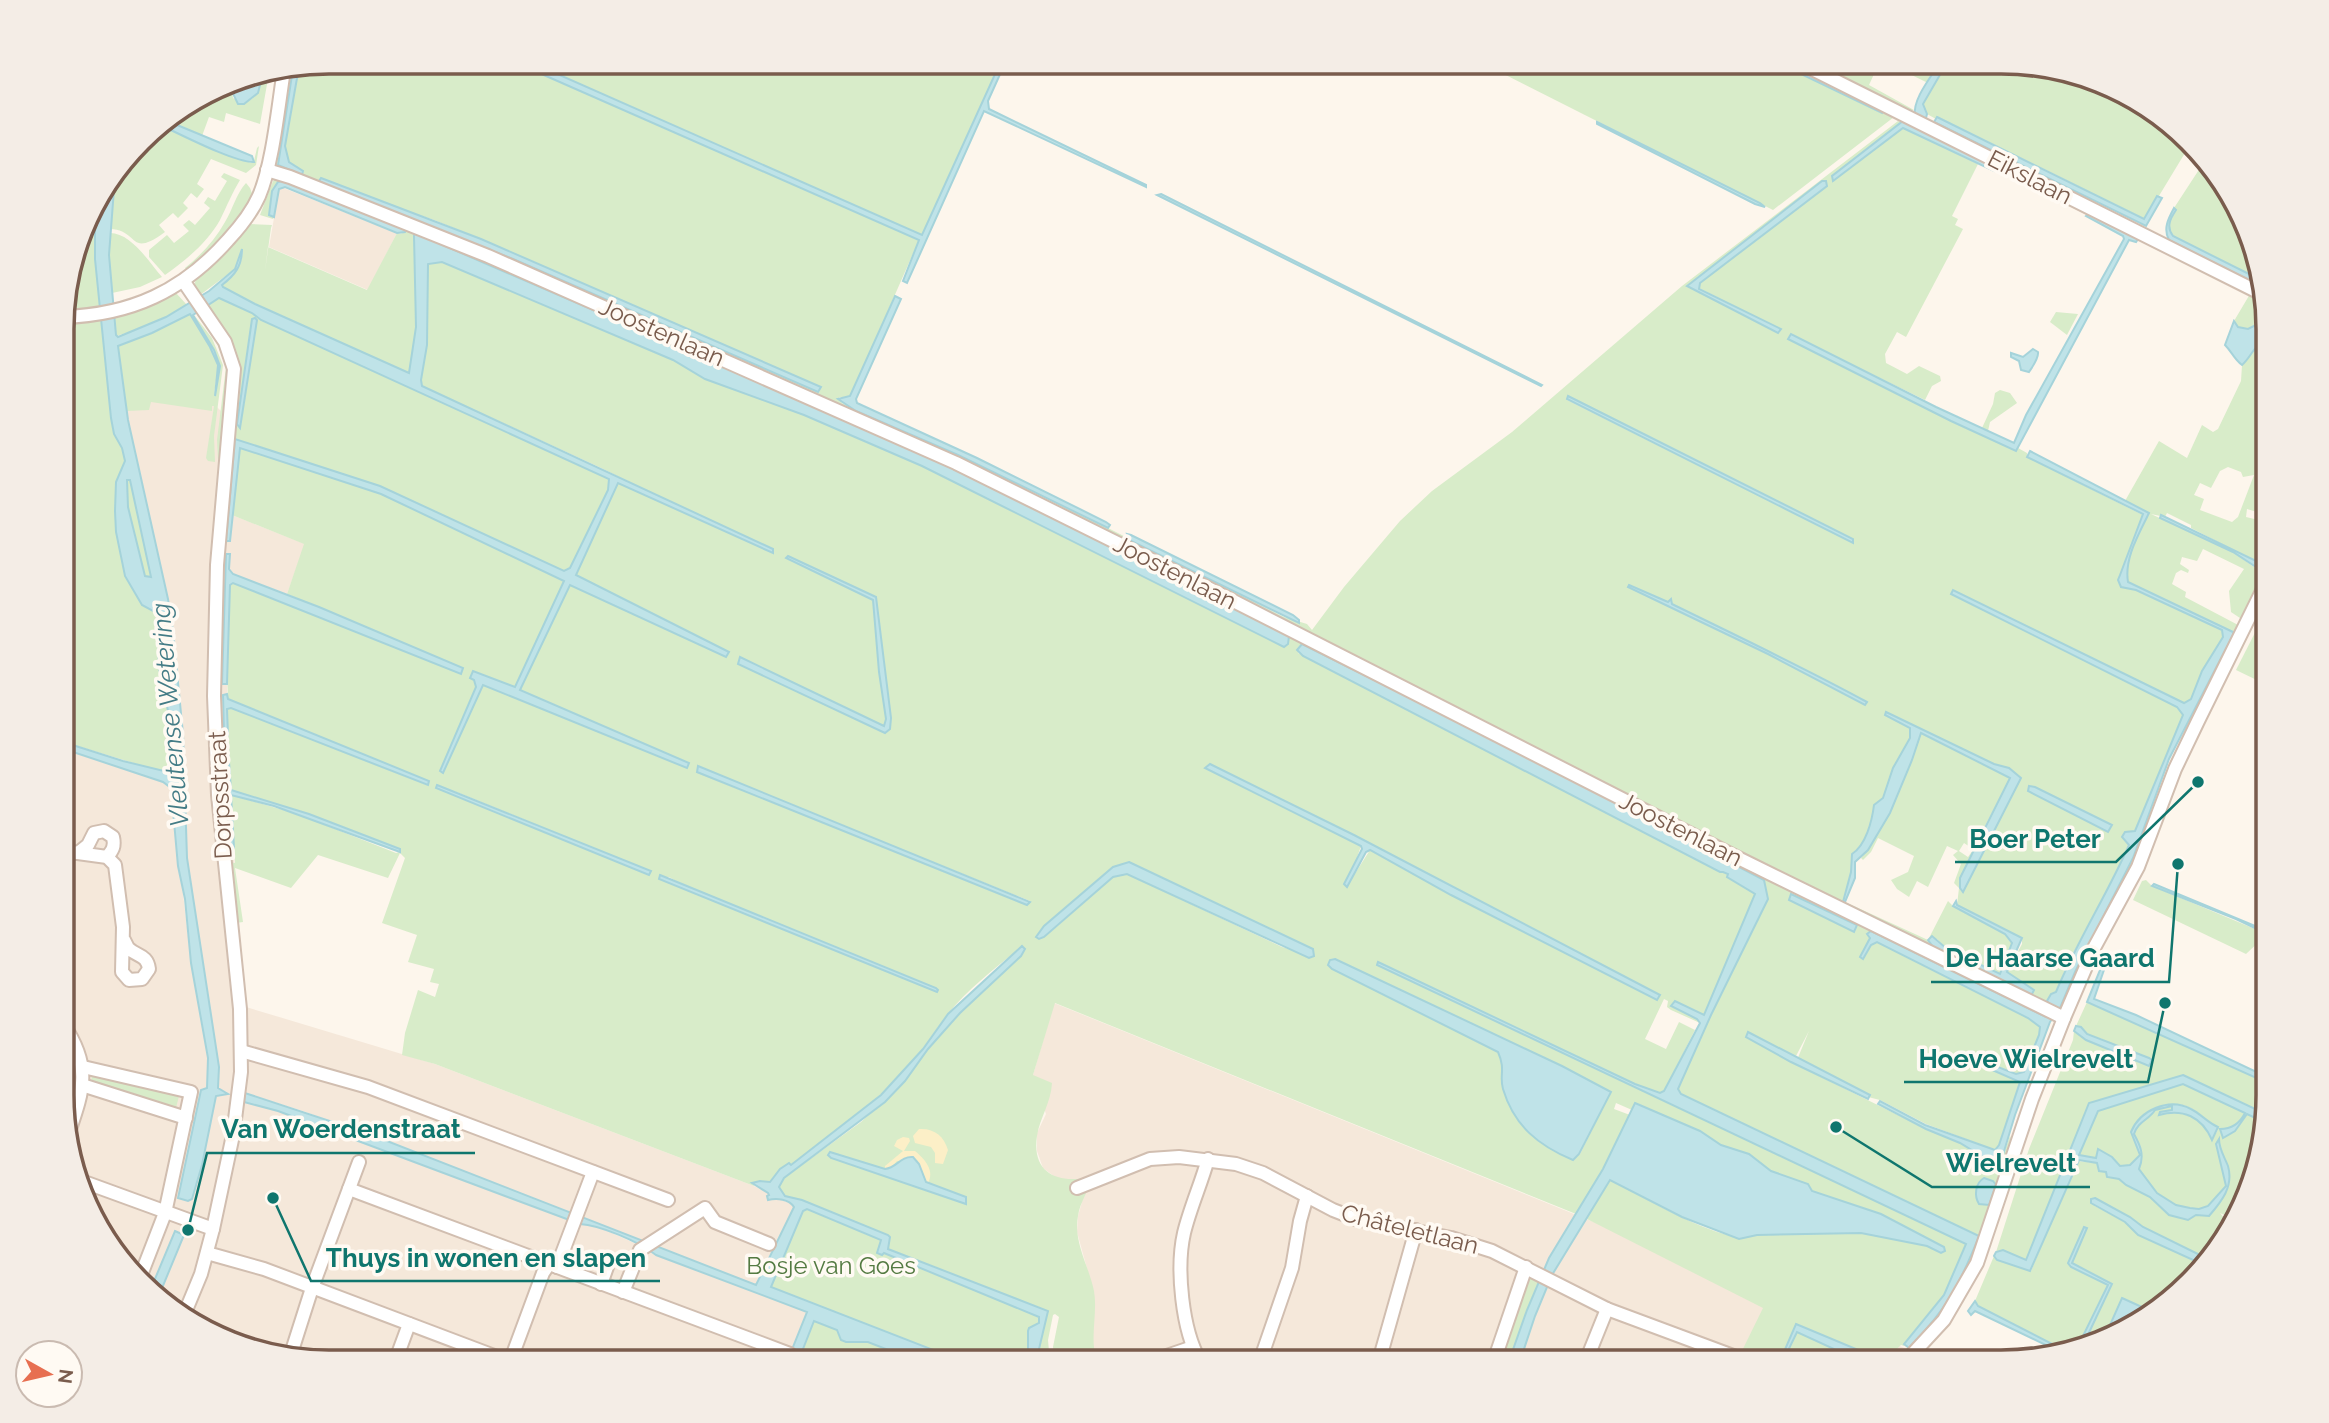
<svg xmlns="http://www.w3.org/2000/svg" width="2329" height="1423" font-family="Raleway,sans-serif">
<style>
.residential{fill:#f5e8da}
.green{fill:#d8ecc9;fill-rule:evenodd}
.sand{fill:#fcefc7}
.water{fill:#bfe3e8;stroke:#a5d3da;stroke-width:2;fill-rule:evenodd}
.lines{fill:none;stroke-linecap:round;stroke-linejoin:round}
.minor-casing{stroke:#d1beb0;stroke-width:16}
.minor{stroke:#fff;stroke-width:12}
.labels{text-anchor:middle;dominant-baseline:central;stroke-width:7;stroke-linejoin:round;paint-order:stroke}
.street-label{font-size:24px;fill:#7a5c4d;stroke:#fffaf3}
.park-label{font-size:24px;fill:#537a41;stroke:#fffaf3}
.water-label{font-size:26px;font-style:italic;fill:#437c86;stroke:#fffaf3}
.rim{fill:none;stroke:#7a5c4d;stroke-width:3.5}
.leader{fill:none;stroke:#0f766e;stroke-width:2.5}
.callout-dot{fill:#0f766e;stroke:#fffaf3;stroke-width:2.5}
.callout-label{font-size:26px;text-anchor:middle;font-weight:bold;fill:#0f766e;stroke:#fffaf3;stroke-width:7;stroke-linejoin:round;paint-order:stroke}
</style>
<rect width="100%" height="100%" fill="#fdf6ec"/>
<g class="residential">
<path d="M 281,187 L 397,233 L 368,290 L 269,247 L 279,189 Z"/>
<path d="M 125,395 L 216,406 L 225,415 L 230,541 L 232,515 L 305,544 L 287,594 L 233,574 L 229,569 L 229,554 L 226,554 L 222,684 L 227,684 L 228,748 L 224,748 L 230,848 L 234,848 L 236,923 L 246,1007 L 435,1064 L 754,1186 L 768,1193 L 770,1195 L 767,1198 L 776,1198 L 792,1204 L 794,1207 L 756,1285 L 306,1112 L 245,1093 L 244,1101 L 278,1111 L 605,1230 L 648,1249 L 656,1255 L 807,1312 L 787,1362 L 328,1362 L 259,1353 L 195,1326 L 106,1243 L 63,1129 L 63,749 L 163,782 L 171,788 L 191,963 L 208,1058 L 208,1073 L 207,1088 L 201,1091 L 178,1198 L 192,1199 L 216,1096 L 227,1092 L 218,1088 L 219,1067 L 187,858 L 183,734 L 168,599 L 128,420 Z"/>
<path d="M 1054,1003 L 1907,1349 L 1946,1353 L 1943,1361 L 1091,1361 L 1094,1294 L 1077,1232 L 1078,1216 L 1083,1198 L 1093,1176 L 1069,1181 L 1055,1177 L 1043,1168 L 1037,1151 L 1037,1133 L 1046,1114 L 1033,1075 Z"/>
</g>
<g class="green">
<path d="M 329,61 L 512,61 L 919,240 L 850,397 L 839,397 L 842,403 L 1108,528 L 1284,617 L 1307,624 L 1312,630 L 1344,587 L 1400,521 L 1432,491 L 1512,432 L 1682,286 L 1898,121 L 1902,123 L 1832,176 L 1832,181 L 1903,128 L 1978,164 L 1952,216 L 1958,219 L 1955,225 L 1963,229 L 1906,337 L 1897,332 L 1885,354 L 1886,363 L 1907,374 L 1919,366 L 1940,376 L 1941,381 L 1932,386 L 1925,400 L 1791,335 L 2017,450 L 2018,448 L 2027,453 L 2027,457 L 2143,515 L 2120,574 L 2121,586 L 2136,590 L 2222,630 L 2223,637 L 2202,671 L 2191,699 L 2184,703 L 1953,591 L 1952,594 L 2177,707 L 2183,715 L 2113,883 L 2068,962 L 2051,1005 L 2053,1008 L 2050,1016 L 2046,1017 L 1871,931 L 1868,934 L 1871,937 L 1860,957 L 1863,958 L 1871,945 L 1877,942 L 2028,1018 L 2040,1027 L 2039,1035 L 2024,1072 L 2017,1074 L 1969,1056 L 1968,1058 L 2020,1082 L 1999,1145 L 1995,1150 L 1926,1124 L 1880,1100 L 1868,1097 L 1797,1060 L 1809,1031 L 1796,1056 L 1746,1036 L 1791,1062 L 1926,1129 L 1960,1143 L 1981,1155 L 1988,1162 L 2002,1158 L 2010,1136 L 2012,1141 L 1988,1216 L 1979,1236 L 1681,1094 L 1678,1089 L 1711,1015 L 1768,899 L 1732,865 L 1725,860 L 1511,747 L 1309,647 L 1302,644 L 1298,653 L 1720,872 L 1723,871 L 1728,874 L 1727,877 L 1755,894 L 1704,1015 L 1675,1001 L 1671,1006 L 1697,1019 L 1700,1023 L 1671,1010 L 1667,1007 L 1668,1001 L 1664,999 L 1645,1039 L 1666,1049 L 1679,1022 L 1695,1030 L 1664,1091 L 1660,1093 L 1635,1084 L 1378,962 L 1378,965 L 1966,1244 L 1944,1295 L 1904,1346 L 1901,1345 L 1885,1360 L 1860,1352 L 1796,1324 L 1780,1361 L 1737,1361 L 1763,1308 L 1587,1219 L 1595,1201 L 1610,1180 C 1640,1194 1727,1249 1756,1235 L 1861,1233 L 1927,1246 L 1941,1253 L 1944,1247 L 1881,1214 L 1812,1191 L 1808,1184 L 1771,1171 L 1749,1154 L 1721,1146 L 1700,1131 L 1635,1104 L 1632,1110 L 1616,1103 L 1614,1109 L 1630,1115 L 1603,1170 L 1576,1214 L 1055,1003 L 1033,1075 L 1052,1083 C 1051,1103 1040,1117 1037,1136 C 1031,1175 1061,1185 1093,1176 C 1089,1190 1080,1202 1078,1216 C 1073,1242 1089,1266 1094,1291 C 1098,1314 1089,1339 1097,1361 L 1056,1362 L 1053,1347 L 1059,1317 L 1055,1314 L 1053,1315 L 1048,1340 L 1050,1362 L 1040,1362 L 1039,1349 L 1048,1311 L 888,1249 L 888,1235 L 802,1200 L 785,1196 L 779,1187 L 784,1178 L 861,1122 L 905,1081 L 928,1049 L 960,1013 L 1021,956 L 1022,947 C 996,967 968,989 947,1015 C 933,1033 921,1053 905,1070 C 867,1112 820,1146 773,1177 L 770,1182 L 760,1181 L 753,1183 L 754,1186 L 435,1064 L 402,1055 L 405,1033 L 418,990 L 435,997 L 439,984 L 430,982 L 434,969 L 408,962 L 417,935 L 382,923 L 405,858 L 400,853 L 388,878 L 318,855 L 291,888 L 235,868 L 243,922 L 236,923 L 230,862 L 235,863 L 231,795 L 297,814 L 396,853 L 400,852 L 400,849 L 309,814 L 230,790 L 227,709 L 231,708 L 427,785 L 429,782 L 228,699 L 226,651 L 230,585 L 233,583 L 239,584 L 461,674 L 463,668 L 287,594 L 304,544 L 232,515 L 240,448 L 381,494 L 564,581 L 515,687 L 473,671 L 476,687 L 440,771 L 442,773 L 483,685 L 687,768 L 688,763 L 520,690 L 570,585 L 726,657 L 729,652 L 576,575 L 618,483 L 773,552 L 599,467 L 422,386 L 421,380 L 427,345 L 427,264 L 441,262 L 673,360 L 705,379 L 804,415 L 922,466 L 1284,646 L 1289,636 L 1022,501 L 868,429 L 416,233 L 414,236 L 416,327 L 409,373 L 255,304 L 223,287 L 222,285 C 235,275 241,267 243,250 L 235,269 L 200,295 L 194,286 L 196,279 L 231,245 L 248,224 L 272,225 L 271,228 L 265,271 L 268,247 L 367,290 L 397,233 L 403,234 L 280,181 L 271,217 L 274,217 L 273,219 L 260,215 L 273,181 L 278,177 L 274,166 L 288,69 L 293,68 L 280,149 L 280,163 L 303,171 L 289,162 L 285,145 L 299,67 ZM 320,181 L 434,220 L 481,239 L 820,387 L 818,392 L 513,259 ZM 1784,212 L 1700,282 L 1699,288 L 1781,330 L 1779,333 L 1687,286 ZM 1568,396 L 1853,539 L 1853,542 L 1567,400 ZM 788,556 L 876,598 L 890,729 L 885,732 L 865,718 L 884,727 L 886,719 L 879,672 L 873,600 L 787,558 ZM 1885,715 L 1994,764 C 2009,766 2011,773 2018,785 L 2014,788 L 1963,891 L 1960,878 L 1973,852 L 1973,850 L 1968,857 L 1959,851 L 1964,843 L 1973,849 L 2010,778 L 1920,733 C 1910,769 1894,802 1876,834 C 1871,843 1868,850 1861,858 L 1863,860 L 1871,852 L 1878,838 L 1914,856 L 1908,872 L 1891,880 L 1897,889 L 1909,897 L 1917,881 L 1928,887 L 1947,846 L 1958,851 L 1953,855 L 1961,864 L 1954,883 L 1959,888 L 1957,905 L 2022,938 L 2022,944 L 2007,972 L 2034,990 L 2031,996 L 1928,941 L 1937,939 L 1947,949 L 2000,974 L 2012,943 L 2005,934 L 1953,906 L 1948,901 L 1928,940 L 1843,901 L 1851,872 L 1852,854 C 1866,845 1872,821 1874,805 L 1883,798 L 1893,768 L 1910,738 L 1910,728 ZM 1210,764 L 1354,835 L 1660,995 L 1657,1000 L 1451,895 L 1370,850 L 1347,886 L 1361,846 L 1206,768 ZM 698,767 L 1030,901 L 1030,902 L 1026,905 L 697,772 ZM 437,786 L 459,793 L 650,871 L 649,875 L 437,788 ZM 1129,862 L 1313,949 L 1314,956 L 1282,947 L 1127,874 L 1114,876 L 1053,930 L 1036,937 L 1044,926 L 1113,867 ZM 669,877 L 676,881 L 938,992 L 659,879 ZM 1791,895 L 1856,925 L 1854,931 L 1790,900 ZM 1335,959 L 1562,1066 L 1610,1093 L 1580,1154 L 1573,1159 L 1502,1087 L 1504,1065 L 1498,1052 L 1332,969 L 1328,965 L 1330,960 Z"/>
<path d="M 528,61 L 948,61 L 980,76 L 955,61 L 1001,61 L 922,235 Z"/>
<path d="M 1478,61 L 1774,61 L 1881,113 L 1882,111 L 1784,61 L 1809,61 L 1816,65 L 1818,61 L 1880,61 L 1869,85 L 1914,110 L 1886,114 L 1894,117 L 1773,210 Z"/>
<path d="M 1883,61 L 1941,61 L 1928,83 Z"/>
<path d="M 1948,61 C 2013,61 2074,65 2132,96 C 2149,105 2173,134 2188,148 L 2145,219 L 1938,117 L 1936,119 L 1927,114 L 1922,104 Z"/>
<path d="M 269,73 L 260,124 L 226,113 L 224,122 L 209,117 L 202,136 L 165,120 L 227,81 L 231,87 L 233,98 L 244,104 L 253,98 L 255,79 L 238,79 Z"/>
<path d="M 158,124 L 251,163 L 254,161 L 257,148 L 259,146 L 256,165 L 246,173 L 211,159 L 197,184 L 204,189 L 197,198 L 191,193 L 183,203 L 188,208 L 178,218 L 173,213 L 159,225 L 165,232 C 128,259 140,230 110,229 L 115,176 L 152,128 Z"/>
<path d="M 2204,162 L 2223,180 L 2253,242 L 2261,280 L 2173,236 C 2166,227 2170,219 2176,210 L 2174,208 Z"/>
<path d="M 224,173 L 240,180 C 232,193 227,206 220,220 C 207,243 187,259 165,275 L 149,257 L 149,250 L 167,235 L 174,243 L 189,231 L 183,225 L 189,220 L 195,225 L 210,208 L 204,203 L 208,197 L 215,201 L 227,181 L 221,177 Z"/>
<path d="M 246,183 L 250,188 L 253,196 C 240,226 212,251 187,271 L 185,268 C 201,255 215,240 225,222 C 233,209 236,194 246,183 Z"/>
<path d="M 97,200 L 95,258 L 103,340 L 114,434 L 122,448 L 125,461 L 116,482 L 116,532 L 142,605 L 157,613 L 159,668 L 168,711 L 172,773 L 170,774 L 64,742 L 63,294 L 89,210 Z"/>
<path d="M 110,233 C 131,233 149,262 162,277 L 140,287 L 112,293 L 109,255 Z"/>
<path d="M 176,293 L 187,305 L 147,327 L 116,336 L 115,318 Z"/>
<path d="M 2250,294 L 2265,302 L 2267,325 L 2262,322 L 2248,329 L 2238,328 L 2234,321 Z"/>
<path d="M 219,298 L 252,313 L 261,320 L 609,479 L 608,490 L 570,569 L 564,571 L 380,486 L 235,439 L 226,540 L 230,541 L 226,543 L 224,541 L 239,382 L 207,305 ZM 252,319 L 257,320 L 244,405 L 241,407 Z"/>
<path d="M 2056,312 L 2078,314 L 2067,335 L 2050,322 Z"/>
<path d="M 190,314 L 210,347 L 218,365 L 214,395 L 220,366 L 218,359 L 194,315 L 212,338 L 223,365 L 214,436 L 215,462 L 208,461 L 206,458 L 214,406 L 212,406 L 212,411 L 151,402 L 149,410 L 127,411 L 117,347 L 152,333 Z"/>
<path d="M 199,314 L 218,339 L 229,371 L 220,457 L 218,459 L 217,440 L 226,367 L 215,338 L 198,315 Z"/>
<path d="M 2259,345 L 2263,345 L 2265,354 L 2267,356 L 2267,410 L 2266,406 L 2258,406 L 2258,415 L 2267,413 L 2267,515 L 2247,509 L 2246,517 L 2267,522 L 2267,547 L 2259,563 L 2191,528 L 2191,525 L 2167,513 L 2165,517 L 2151,514 L 2233,552 L 2258,570 L 2262,570 L 2267,559 L 2267,571 L 2243,620 L 2231,612 L 2229,591 L 2244,569 L 2203,549 L 2197,561 L 2182,557 L 2180,564 L 2189,570 L 2188,573 L 2181,570 L 2176,573 L 2172,584 L 2186,592 L 2185,597 L 2240,626 L 2223,657 L 2232,632 L 2128,582 C 2124,558 2139,534 2148,513 L 2125,501 L 2159,441 L 2187,458 L 2202,425 L 2213,432 L 2218,429 L 2241,381 L 2242,365 C 2250,358 2252,351 2259,345 ZM 2228,467 L 2241,472 L 2243,477 L 2254,475 L 2238,517 L 2232,522 L 2200,510 L 2204,499 L 2194,495 L 2200,483 L 2211,488 L 2220,471 Z"/>
<path d="M 2000,390 L 2010,393 L 2017,403 L 1990,422 L 1988,431 L 1982,428 L 1993,404 L 1995,393 Z"/>
<path d="M 130,479 L 151,577 L 145,576 L 128,507 L 126,480 Z"/>
<path d="M 2267,609 L 2267,685 L 2236,670 Z"/>
<path d="M 2146,880 L 2152,886 L 2267,934 L 2267,940 L 2263,938 L 2246,954 L 2133,900 L 2142,881 Z"/>
<path d="M 2087,1002 L 2267,1083 L 2266,1114 L 2183,1075 L 2089,1103 L 2026,1260 L 2003,1250 L 1998,1253 L 1996,1252 L 2029,1149 L 2073,1040 L 2074,1031 L 2086,1040 L 2148,1066 L 2102,1039 L 2087,1034 L 2081,1027 L 2076,1026 Z"/>
<path d="M 92,1075 L 161,1092 L 180,1092 L 175,1112 L 124,1091 L 122,1094 L 91,1083 Z"/>
<path d="M 2183,1084 L 2246,1113 C 2240,1122 2231,1129 2220,1129 L 2223,1137 L 2235,1131 L 2247,1113 L 2264,1122 L 2236,1214 L 2228,1217 L 2220,1213 L 2226,1220 C 2226,1238 2218,1246 2208,1259 L 2143,1227 L 2130,1217 L 2095,1198 L 2091,1200 L 2095,1206 L 2125,1222 L 2138,1235 L 2204,1265 L 2189,1284 L 2134,1326 L 2085,1341 L 2111,1284 L 2072,1263 L 2087,1229 L 2085,1227 L 2068,1263 L 2071,1267 L 2108,1285 L 2080,1342 L 2060,1348 L 1977,1306 L 1975,1301 L 1994,1256 L 1997,1260 L 2031,1271 L 2077,1161 L 2097,1163 L 2100,1171 L 2106,1172 L 2108,1176 L 2119,1179 L 2126,1185 L 2150,1197 L 2169,1215 L 2188,1220 L 2196,1215 L 2208,1216 C 2221,1203 2234,1187 2228,1167 C 2225,1158 2220,1150 2218,1141 L 2216,1144 L 2226,1187 L 2208,1206 L 2199,1209 L 2191,1208 L 2176,1205 L 2157,1193 L 2139,1169 C 2145,1155 2140,1145 2134,1134 C 2138,1121 2149,1120 2155,1110 L 2172,1106 L 2172,1110 L 2159,1114 C 2183,1109 2202,1116 2211,1139 L 2214,1138 L 2214,1134 L 2217,1132 L 2218,1127 C 2206,1122 2198,1110 2186,1106 C 2164,1099 2139,1111 2131,1132 L 2140,1155 L 2130,1165 L 2120,1166 L 2112,1157 L 2099,1150 L 2096,1158 L 2079,1155 L 2098,1111 Z"/>
<path d="M 807,1209 L 881,1240 L 884,1252 L 1039,1317 L 1039,1324 L 1028,1331 L 1030,1349 L 1035,1362 L 963,1362 L 963,1357 L 957,1354 L 951,1357 L 771,1287 L 803,1211 Z"/>
<path d="M 1533,1277 L 1540,1278 L 1509,1361 L 1499,1361 L 1527,1280 Z"/>
<path d="M 814,1321 L 837,1330 L 841,1340 L 846,1342 L 868,1342 L 919,1362 L 798,1362 L 795,1360 L 798,1353 L 801,1354 Z"/>
<path d="M 1796,1332 L 1802,1333 L 1860,1361 L 1799,1361 L 1786,1355 Z"/>
</g>
<g class="sand">
<path d="M 919,1129 C 934,1128 944,1136 948,1150 L 943,1164 L 935,1163 L 935,1153 L 931,1147 L 915,1143 L 913,1136 Z"/>
<path d="M 903,1137 L 909,1138 L 910,1141 L 904,1151 L 915,1151 C 925,1159 935,1171 928,1183 L 926,1182 L 917,1160 L 897,1161 L 890,1169 L 885,1169 L 885,1166 L 903,1151 L 894,1146 L 897,1140 Z"/>
</g>
<g class="water">
<path d="M 512,61 L 528,61 L 922,235 L 1001,61 L 1006,61 L 988,101 L 989,109 L 1146,185 L 1146,187 L 984,111 L 907,283 L 903,281 L 919,240 Z"/>
<path d="M 1774,61 L 1784,61 L 1883,111 L 1882,113 Z"/>
<path d="M 1941,61 L 1948,61 L 1923,104 L 1927,114 L 1926,118 L 1922,119 L 1915,116 C 1912,99 1932,76 1941,61 Z"/>
<path d="M 299,67 L 285,146 L 289,162 L 303,171 L 302,175 L 278,165 L 292,75 L 293,68 Z"/>
<path d="M 252,78 L 260,85 L 258,93 L 244,104 L 238,104 L 227,81 Z"/>
<path d="M 1937,117 L 2144,219 L 2157,196 L 2162,198 L 2146,226 L 1934,122 Z"/>
<path d="M 165,120 L 252,156 L 254,162 C 235,163 178,133 158,124 Z"/>
<path d="M 1903,121 L 1996,167 L 1994,171 L 1903,128 L 1833,181 L 1832,176 Z"/>
<path d="M 1597,122 L 1760,203 L 1765,207 L 1755,204 L 1597,124 Z"/>
<path d="M 115,176 L 109,255 L 116,335 L 118,337 L 166,317 L 209,291 L 235,269 L 242,249 C 242,266 235,275 222,285 L 223,287 L 255,304 L 409,373 L 416,327 L 414,236 L 415,233 L 868,429 L 1022,501 L 1289,636 L 1288,644 L 1284,647 L 922,466 L 804,415 L 705,379 L 673,360 L 442,262 L 428,264 L 427,345 L 421,380 L 422,386 L 773,549 L 773,553 L 618,483 L 576,575 L 729,652 L 726,657 L 570,585 L 520,690 L 689,763 L 687,768 L 483,685 L 443,773 L 440,771 L 476,687 L 474,680 L 470,678 L 473,671 L 515,687 L 564,581 L 381,494 L 240,448 L 230,541 L 226,541 L 235,439 L 380,486 L 564,571 L 570,568 L 608,490 L 609,479 L 261,320 L 252,313 L 219,298 L 193,315 L 214,350 L 220,366 L 215,396 L 218,365 L 210,347 L 190,314 L 152,333 L 118,346 L 128,420 L 168,599 L 173,631 L 183,734 L 187,858 L 219,1067 L 218,1088 L 228,1094 L 216,1096 L 202,1165 L 192,1199 L 188,1201 L 178,1198 L 201,1090 L 207,1088 L 208,1058 L 191,963 L 185,899 L 178,866 L 171,788 L 163,782 L 64,749 L 63,742 L 123,761 L 172,773 L 168,711 L 159,668 L 157,613 L 142,605 L 125,576 L 116,532 L 115,511 L 116,482 L 125,461 L 122,448 L 114,434 L 111,418 L 95,259 L 95,228 L 97,200 ZM 127,480 L 130,480 L 151,577 L 145,576 L 128,507 Z"/>
<path d="M 321,178 L 481,239 L 821,387 L 818,392 L 513,259 L 331,187 L 319,181 Z"/>
<path d="M 286,180 L 407,228 L 405,232 L 397,233 L 285,187 L 279,189 L 274,217 L 269,215 L 272,191 L 278,182 Z"/>
<path d="M 1822,181 L 1826,181 L 1827,186 L 1700,283 L 1699,289 L 1781,329 L 1778,333 L 1687,286 Z"/>
<path d="M 1161,194 L 1542,385 L 1541,386 L 1157,195 Z"/>
<path d="M 2174,208 L 2176,210 C 2170,219 2166,227 2173,236 L 2261,280 L 2262,287 L 2169,240 C 2163,229 2168,219 2174,208 Z"/>
<path d="M 2090,212 L 2138,239 L 2136,242 L 2129,240 L 2016,451 L 1951,421 L 1788,339 L 1791,334 L 1936,407 L 2014,443 L 2026,415 L 2124,239 L 2123,236 L 2086,216 Z"/>
<path d="M 895,296 L 901,299 L 856,399 L 857,403 L 977,458 L 1106,522 L 1110,525 L 1108,528 L 958,455 L 856,411 L 838,399 L 850,396 Z"/>
<path d="M 255,318 L 257,320 L 240,428 L 237,424 L 252,319 Z"/>
<path d="M 2234,321 L 2238,327 L 2248,329 L 2262,322 L 2267,325 L 2267,356 L 2265,354 L 2263,346 L 2259,345 C 2252,350 2250,358 2242,365 C 2234,359 2232,352 2225,345 Z"/>
<path d="M 2033,349 L 2038,352 C 2039,358 2033,366 2029,372 L 2021,370 L 2019,361 L 2011,357 L 2011,353 L 2023,357 Z"/>
<path d="M 1568,396 L 1853,539 L 1853,543 L 1567,399 Z"/>
<path d="M 2030,451 L 2149,513 C 2139,534 2124,558 2128,582 L 2233,632 L 2233,635 L 2169,759 L 2133,858 L 2075,972 L 2060,1008 L 2050,1022 L 2015,1115 L 2002,1158 L 1998,1166 L 1960,1143 L 1926,1129 L 1878,1104 L 1880,1101 L 1925,1125 L 1995,1150 L 1999,1145 L 2020,1082 L 1967,1059 L 1969,1056 L 2016,1074 L 2024,1072 L 2039,1035 L 2040,1027 L 2028,1018 L 1877,942 L 1871,945 L 1863,959 L 1860,957 L 1870,938 L 1867,934 L 1871,931 L 2046,1017 L 2049,1016 L 2053,1008 L 2047,1001 L 2051,994 L 2056,992 C 2077,941 2107,895 2129,845 L 2122,837 L 2125,832 L 2135,831 L 2183,715 L 2177,707 L 1951,594 L 1953,590 L 2184,703 L 2191,699 L 2202,671 L 2223,637 L 2222,630 L 2136,590 L 2121,587 L 2118,580 L 2120,575 L 2143,514 L 2027,457 Z"/>
<path d="M 2161,515 L 2258,562 L 2267,547 L 2267,559 L 2262,571 L 2233,552 L 2160,518 Z"/>
<path d="M 1127,534 L 1131,535 L 1293,615 L 1299,620 L 1299,623 L 1129,540 Z"/>
<path d="M 226,554 L 230,554 L 229,569 L 233,574 L 319,607 L 463,668 L 461,674 L 233,583 L 230,585 L 227,684 L 222,684 Z"/>
<path d="M 788,556 L 876,597 L 891,718 L 890,729 L 885,733 L 738,664 L 740,657 L 884,726 L 886,719 L 879,672 L 873,600 L 786,558 Z"/>
<path d="M 1629,585 L 1668,602 L 1671,599 L 1672,604 C 1737,636 1803,667 1867,702 L 1865,705 L 1768,654 L 1628,587 Z"/>
<path d="M 1302,644 L 1511,748 L 1764,880 L 1768,899 L 1711,1015 L 1678,1089 L 1681,1094 L 1979,1236 C 1959,1286 1947,1309 1909,1348 L 1904,1344 L 1944,1295 L 1966,1244 L 1377,965 L 1378,962 L 1635,1084 L 1660,1093 L 1664,1091 L 1700,1023 L 1697,1019 L 1671,1006 L 1675,1001 L 1704,1015 L 1755,894 L 1727,877 L 1728,874 L 1723,872 L 1720,872 L 1303,656 L 1297,650 Z"/>
<path d="M 227,694 L 228,699 L 429,781 L 428,785 L 231,708 L 227,709 L 228,735 L 224,736 L 223,695 Z"/>
<path d="M 1886,712 L 1994,764 L 2009,768 L 2021,778 L 1963,892 L 1960,888 L 1960,878 L 2010,778 L 1921,733 L 1912,760 L 1890,813 L 1868,850 L 1855,862 L 1855,878 L 1845,902 L 1843,902 L 1851,872 L 1852,854 C 1866,845 1872,821 1874,805 L 1883,798 L 1893,768 L 1910,738 L 1910,728 L 1885,715 Z"/>
<path d="M 224,748 L 228,748 L 231,790 L 309,814 L 400,849 L 400,852 L 274,806 L 231,795 L 234,848 L 230,849 Z"/>
<path d="M 1210,764 L 1354,835 L 1660,995 L 1657,1000 L 1451,895 L 1370,850 L 1366,852 L 1347,887 L 1344,884 L 1362,849 L 1361,846 L 1205,768 Z"/>
<path d="M 698,766 L 1030,902 L 1027,905 L 697,772 Z"/>
<path d="M 437,785 L 651,871 L 649,875 L 436,788 Z"/>
<path d="M 2029,786 L 2035,787 L 2112,825 L 2108,832 L 2028,791 Z"/>
<path d="M 1129,862 L 1313,949 L 1314,956 L 1309,958 L 1127,874 L 1113,877 L 1044,937 L 1039,939 L 1036,937 L 1044,926 L 1113,867 Z"/>
<path d="M 660,875 L 936,988 L 938,990 L 937,992 L 659,879 Z"/>
<path d="M 2154,884 L 2267,931 L 2267,934 L 2236,919 L 2152,886 Z"/>
<path d="M 1791,894 L 1857,925 L 1854,932 L 1789,900 Z"/>
<path d="M 1956,901 L 1957,905 L 2022,938 L 2007,972 L 2034,990 L 2031,996 L 1934,948 L 1928,940 L 1932,936 L 1947,949 L 2000,974 L 2012,943 L 2005,934 L 1953,906 Z"/>
<path d="M 1022,946 L 1025,949 L 1021,956 L 960,1013 L 928,1049 L 905,1081 L 885,1102 L 784,1178 L 779,1187 L 785,1196 L 802,1200 L 888,1235 L 890,1237 L 888,1249 L 1048,1311 L 1039,1349 L 1040,1362 L 1035,1362 L 1033,1354 L 1028,1352 L 1028,1331 L 1029,1328 L 1039,1323 L 1039,1317 L 884,1253 L 882,1255 L 877,1253 L 881,1240 L 807,1209 L 803,1211 L 771,1287 L 951,1357 L 957,1353 L 963,1357 L 963,1362 L 919,1362 L 868,1342 L 846,1342 L 841,1340 L 837,1330 L 814,1321 L 801,1354 L 797,1354 L 795,1360 L 798,1362 L 787,1362 L 807,1312 L 656,1255 C 638,1241 599,1225 580,1224 L 278,1111 L 244,1102 L 245,1093 L 369,1134 L 756,1285 L 794,1207 C 789,1199 777,1198 768,1200 L 767,1196 L 769,1195 L 768,1193 L 752,1183 L 760,1181 L 770,1182 L 780,1169 L 789,1163 L 791,1165 L 881,1095 L 923,1049 L 948,1014 Z"/>
<path d="M 1335,959 L 1562,1066 L 1611,1092 L 1579,1154 L 1573,1160 C 1539,1146 1514,1126 1503,1089 C 1499,1075 1506,1070 1498,1052 L 1332,969 L 1328,965 L 1330,960 Z"/>
<path d="M 2102,965 L 2105,967 L 2094,999 L 2136,1015 L 2265,1076 L 2263,1081 L 2087,1002 Z"/>
<path d="M 2076,1026 L 2081,1027 L 2087,1034 L 2149,1058 L 2152,1060 L 2149,1066 L 2086,1040 L 2074,1031 Z"/>
<path d="M 1748,1032 L 1870,1095 L 1868,1099 L 1791,1062 L 1746,1037 Z"/>
<path d="M 2183,1075 L 2266,1114 L 2264,1122 L 2247,1114 L 2235,1131 L 2223,1138 L 2220,1129 C 2231,1129 2240,1123 2245,1113 L 2183,1084 L 2098,1111 L 2079,1155 L 2096,1158 L 2098,1149 L 2112,1157 L 2120,1166 L 2130,1165 L 2140,1155 L 2131,1132 C 2140,1110 2169,1097 2191,1109 C 2201,1114 2208,1123 2218,1127 L 2212,1140 C 2202,1117 2183,1108 2159,1115 L 2160,1112 L 2172,1110 L 2172,1106 L 2155,1110 C 2149,1120 2138,1121 2134,1134 C 2140,1145 2145,1155 2139,1169 L 2157,1193 L 2176,1205 L 2190,1208 L 2199,1209 L 2208,1206 L 2226,1186 L 2216,1144 L 2219,1139 C 2219,1149 2224,1156 2228,1166 C 2234,1187 2221,1202 2209,1216 L 2196,1215 L 2188,1220 L 2169,1215 L 2150,1197 L 2126,1185 L 2119,1179 L 2107,1177 L 2106,1172 L 2099,1171 L 2097,1163 L 2079,1160 L 2030,1271 L 1997,1260 L 1994,1256 L 1996,1252 L 2003,1250 L 2026,1260 L 2089,1103 Z"/>
<path d="M 1635,1103 L 1700,1131 L 1721,1145 L 1749,1154 L 1771,1171 L 1808,1184 L 1812,1191 L 1881,1214 L 1944,1247 L 1945,1251 L 1941,1253 L 1927,1246 L 1861,1233 L 1757,1235 L 1739,1239 L 1682,1217 L 1610,1180 L 1552,1275 L 1535,1316 L 1520,1361 L 1509,1361 L 1527,1310 L 1549,1258 L 1603,1169 Z"/>
<path d="M 830,1152 L 885,1169 C 897,1168 900,1156 913,1157 L 919,1164 L 926,1182 L 966,1197 L 966,1204 L 831,1158 L 828,1155 Z"/>
<path d="M 1984,1178 L 1993,1181 L 1996,1185 L 1989,1205 L 1979,1204 C 1974,1196 1975,1183 1984,1178 Z"/>
<path d="M 2095,1198 L 2130,1217 L 2143,1227 L 2208,1259 L 2204,1265 L 2138,1235 L 2125,1222 L 2091,1203 L 2091,1199 Z"/>
<path d="M 2084,1227 L 2087,1228 L 2072,1263 L 2112,1284 L 2085,1341 L 2080,1342 L 2108,1285 L 2071,1267 L 2068,1263 Z"/>
<path d="M 175,1231 L 184,1235 L 160,1293 L 152,1286 Z"/>
<path d="M 2122,1298 L 2153,1312 L 2134,1326 L 2106,1334 Z"/>
<path d="M 1975,1301 L 1978,1306 L 2060,1348 L 2056,1350 L 1975,1311 L 1971,1315 L 1968,1311 Z"/>
<path d="M 1796,1324 L 1882,1360 L 1898,1352 L 1900,1357 L 1896,1361 L 1860,1361 L 1797,1332 L 1783,1361 L 1780,1361 Z"/>
</g>
<g class="lines">
<g class="minor-casing">
<g id="minor">
<path d="M 1796,61 L 2264,295"/>
<path d="M 267,170 L 290,177 L 488,256 L 956,463 L 1204,586 L 1734,856 L 2064,1018"/>
<path d="M 63,317 C 131,315 183,291 228,240 C 240,227 252,212 259,196 C 273,163 278,107 284,70"/>
<path d="M 63,851 L 107,857 L 115,865 L 123,927 L 122,972 L 129,980 L 142,979 L 149,969 C 147,954 137,957 128,948 L 124,940"/>
<path d="M 78,853 L 88,845 L 94,833 L 104,831 L 113,837 C 115,846 113,850 107,857"/>
<path d="M 63,1024 C 93,1068 83,1091 67,1138"/>
<path d="M 241,1051 L 368,1087 L 668,1200"/>
<path d="M 83,1067 L 191,1092 L 165,1213 L 141,1275"/>
<path d="M 82,1085 L 186,1118"/>
<path d="M 84,1182 L 213,1229"/>
<path d="M 1077,1188 L 1150,1159 L 1179,1157 L 1236,1164 L 1263,1173 L 1333,1210 L 1356,1219 L 1451,1238 L 1492,1251 L 1607,1309 L 1736,1357"/>
<path d="M 349,1189 L 790,1354"/>
<path d="M 207,1253 L 264,1269 L 510,1362"/>
<path d="M 557,1267 L 593,1172"/>
<path d="M 601,1284 L 607,1267"/>
<path d="M 623,1292 L 640,1250 L 705,1208 L 715,1222 L 769,1244"/>
<path d="M 184,1315 L 201,1274 L 213,1229 L 233,1135 L 241,1072 L 240,1009 L 218,795 L 214,696 L 217,565 L 234,369 L 225,342 L 184,282"/>
<path d="M 290,1357 L 312,1288 L 359,1162"/>
<path d="M 1152,1361 L 1193,1347"/>
<path d="M 1200,1361 C 1182,1330 1176,1268 1184,1233 C 1190,1208 1201,1184 1208,1159"/>
<path d="M 1260,1361 L 1292,1268 L 1300,1221 L 1307,1196"/>
<path d="M 1379,1361 L 1416,1230"/>
<path d="M 1494,1361 L 1526,1267"/>
<path d="M 1586,1361 L 1607,1309"/>
<path d="M 1906,1361 L 1944,1320 L 1977,1263 L 2032,1099 L 2064,1018 L 2094,948 L 2138,867 L 2175,769 L 2198,721 L 2267,581"/>
<path d="M 395,1362 L 409,1324"/>
<path d="M 510,1362 L 543,1273 L 549,1264"/>
</g>
</g>
<use href="#minor" class="minor"/>
</g>
<g class="labels">
<g class="street-label">
<text transform="translate(2030 177) rotate(27)">Eikslaan</text>
<text transform="translate(662 332) rotate(24)">Joostenlaan</text>
<text transform="translate(1175 572) rotate(27)">Joostenlaan</text>
<text transform="translate(220 795) rotate(-93)">Dorpsstraat</text>
<text transform="translate(1681 829) rotate(27)">Joostenlaan</text>
<text transform="translate(1410 1229) rotate(14)">Châteletlaan</text>
</g>
<g class="park-label">
<text x="831" y="1265">Bosje van Goes</text>
</g>
<g class="water-label">
<text transform="translate(170 715) rotate(-95)">Vleutense Wetering</text>
</g>
</g>
<path d="M0 0H2329V1423H0ZM329 74H2001A255 255 0 0 1 2256 329V1095A255 255 0 0 1 2001 1350H329A255 255 0 0 1 74 1095V329A255 255 0 0 1 329 74Z" fill="#f4ede6" fill-rule="evenodd"/>
<path class="rim" d="M329 74H2001A255 255 0 0 1 2256 329V1095A255 255 0 0 1 2001 1350H329A255 255 0 0 1 74 1095V329A255 255 0 0 1 329 74Z"/>
<path class="leader" d="M2198 782L2116 862H1955M2178 864L2169 982H1931M2165 1003L2148 1082H1904M188 1230L207 1153H475M1836 1127L1932 1187H2090M273 1198L311 1281H660"/>
<g class="callout-dot">
<circle cx="2198" cy="782" r="7"/>
<circle cx="2178" cy="864" r="7"/>
<circle cx="2165" cy="1003" r="7"/>
<circle cx="188" cy="1230" r="7"/>
<circle cx="1836" cy="1127" r="7"/>
<circle cx="273" cy="1198" r="7"/>
</g>
<g class="callout-label">
<text x="2035" y="848">Boer Peter</text>
<text x="2050" y="967">De Haarse Gaard</text>
<text x="2026" y="1068">Hoeve Wielrevelt</text>
<text x="341" y="1138">Van Woerdenstraat</text>
<text x="2011" y="1172">Wielrevelt</text>
<text x="486" y="1267">Thuys in wonen en slapen</text>
</g>
<g transform="translate(49 1374) rotate(98)"><circle r="33" fill="#fffaf3" stroke="#cabbb1" stroke-width="2"/>
<path d="M0-5L12 26L0 18L-12 26Z" fill="#e76f51"/>
<text y="-10" font-size="19" font-weight="bold" text-anchor="middle" fill="#7a5c4d">N</text>
</g>
</svg>
